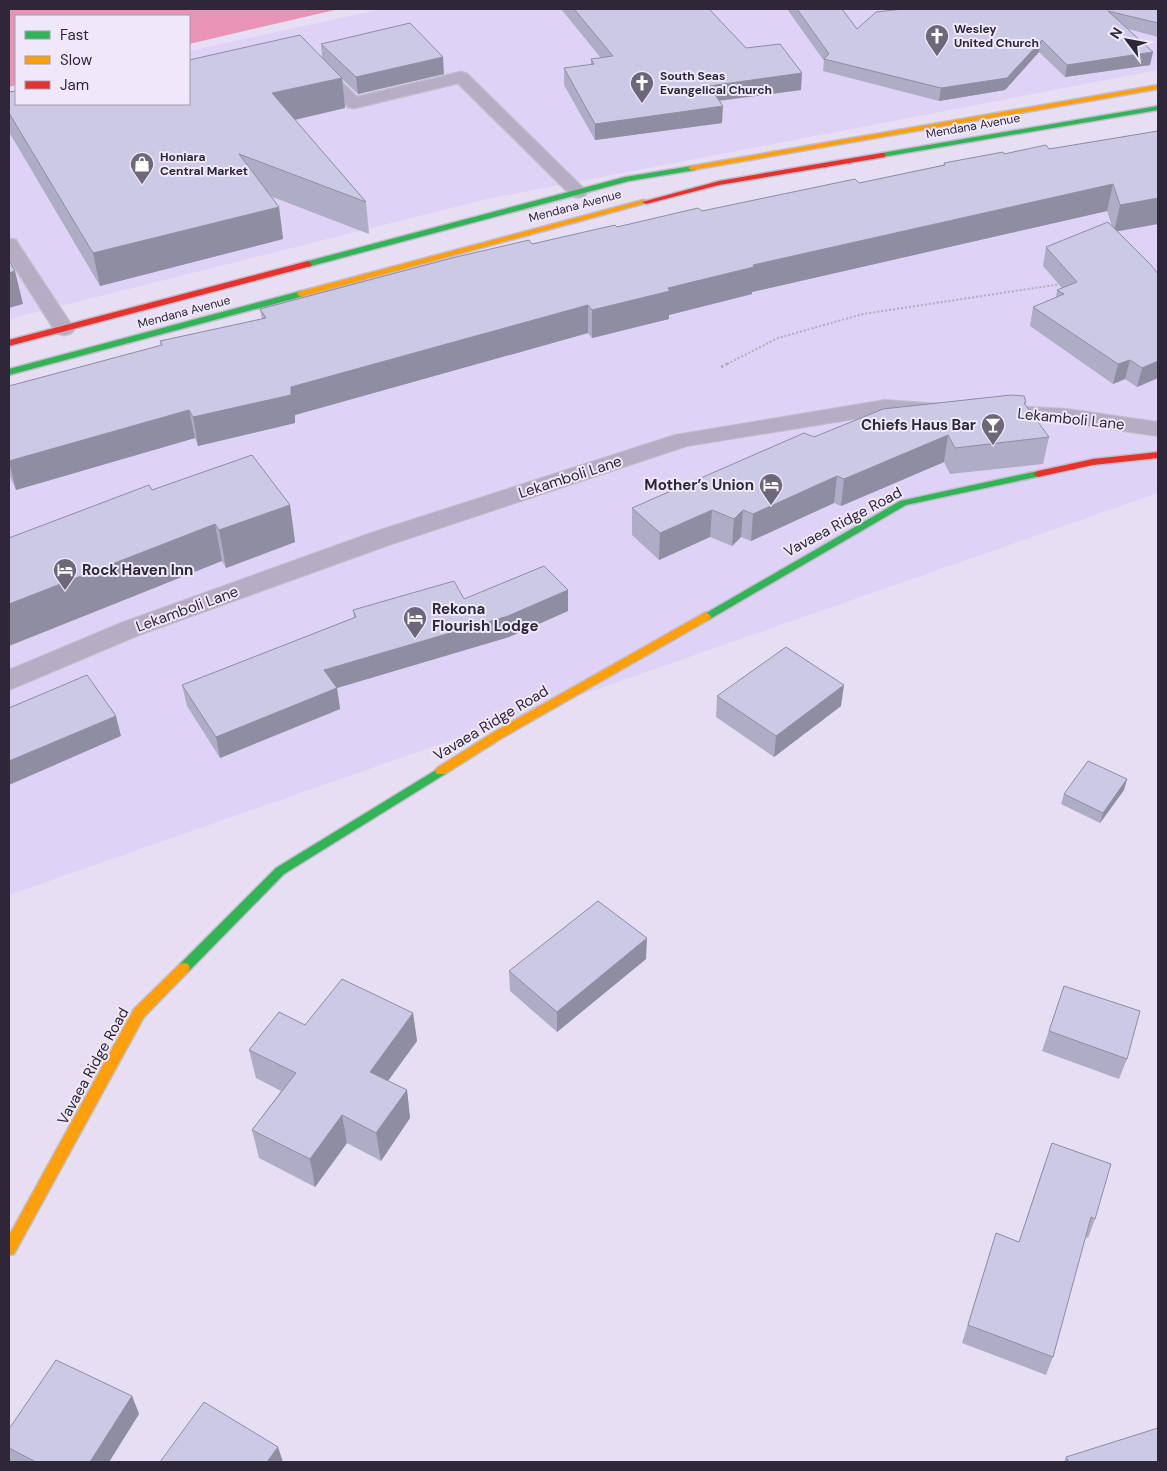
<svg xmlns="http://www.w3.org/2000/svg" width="1167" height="1471" font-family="'DM Sans',sans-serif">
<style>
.built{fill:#dfd2f7}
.water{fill:#e993b5}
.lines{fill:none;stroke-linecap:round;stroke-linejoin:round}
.lane-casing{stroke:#c2bccc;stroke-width:3}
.street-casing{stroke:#c2bccc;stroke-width:2}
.fast-casing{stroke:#c2bccc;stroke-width:3}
.slow-casing{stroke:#c2bccc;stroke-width:3}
.jam-casing{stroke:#c2bccc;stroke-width:3}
.path-far1{stroke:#b3acbe;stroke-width:2;stroke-dasharray:2 2;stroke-linecap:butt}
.path{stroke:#b3acbe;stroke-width:3;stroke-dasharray:2.5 2.5;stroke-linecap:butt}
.lane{fill:#b5adc3;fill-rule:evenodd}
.street{fill:#b5adc3;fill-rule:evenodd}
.fast{fill:#30b455;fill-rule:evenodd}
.slow{fill:#ff9f0a;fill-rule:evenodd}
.jam{fill:#e5322d;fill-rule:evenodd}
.wall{fill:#afadc6}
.shaded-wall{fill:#8f8da1}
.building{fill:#ccc9e6;stroke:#8f8da1}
.labels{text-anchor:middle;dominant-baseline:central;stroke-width:4;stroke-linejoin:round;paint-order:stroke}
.far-poi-label{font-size:12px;font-weight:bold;fill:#2d2738;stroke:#eee8fa;text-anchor:start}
.far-street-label{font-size:12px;fill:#2d2738;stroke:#eee8fa}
.street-label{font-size:15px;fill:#2d2738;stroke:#eee8fa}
.poi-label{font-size:15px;font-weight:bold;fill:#2d2738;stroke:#eee8fa;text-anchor:end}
</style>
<rect width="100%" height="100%" fill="#e6dff3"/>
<g class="built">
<path d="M 382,9 L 1158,9 L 1158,70 L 487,199 L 9,319 L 9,91 L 16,89 L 16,104 L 189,104 L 189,51 Z"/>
<path d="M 1158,131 L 1158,493 L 9,895 L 9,387 Z"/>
</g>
<path class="water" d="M 9,9 L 339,9 L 189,44 L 189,16 L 16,16 L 16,85 L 9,87 Z"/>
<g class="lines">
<g class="lane-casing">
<g id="lane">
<path d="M 319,64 L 325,66 L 357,97 L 461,72 L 467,74 L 587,192 L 584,196 L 578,197 L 572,196 L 458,83 L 354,108 L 348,107 L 313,72 L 311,69 L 313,66 Z"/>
<path d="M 9,239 L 16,240 L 18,244 L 74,329 L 71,333 L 64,335 L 57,333 L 54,329 L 9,258 Z"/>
</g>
</g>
<g class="street-casing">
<g id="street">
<path d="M 885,400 L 941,404 L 944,409 L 941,414 L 933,416 L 885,414 L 687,446 L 389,545 L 139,635 L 9,690 L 9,670 L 121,623 L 371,533 L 675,435 Z"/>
<path d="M 996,405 L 1067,409 L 1158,422 L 1158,436 L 1067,423 L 988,417 L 985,412 L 988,407 Z"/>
</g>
</g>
<g class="fast-casing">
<g id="fast">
<path d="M 1158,106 L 1158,110 L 882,157 L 878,155 L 882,153 Z"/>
<path d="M 692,166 L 696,168 L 695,170 L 629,181 L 311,266 L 308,267 L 304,264 L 305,262 L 625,177 Z"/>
<path d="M 301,291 L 305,294 L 304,296 L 9,375 L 9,369 Z"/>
<path d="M 1038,471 L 1041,472 L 1043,474 L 1041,476 L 906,505 L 710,619 L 706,620 L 701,616 L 900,501 Z"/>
<path d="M 441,767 L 447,771 L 445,774 L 284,874 L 188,972 L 184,973 L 180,972 L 178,968 L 180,964 L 276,868 Z"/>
</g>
</g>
<g class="slow-casing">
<g id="slow">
<path d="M 1158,85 L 1158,89 L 692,170 L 688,168 L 692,166 Z"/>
<path d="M 643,200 L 650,202 L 304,296 L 301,297 L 297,294 L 298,292 Z"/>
<path d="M 706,612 L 711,616 L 710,619 L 502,738 L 445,774 L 437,774 L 435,771 L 437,768 L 494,732 Z"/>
<path d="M 184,963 L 188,964 L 190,968 L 188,972 L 144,1017 L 14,1254 L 9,1255 L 9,1236 L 134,1009 L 180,964 Z"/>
</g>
</g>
<g class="jam-casing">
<g id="jam">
<path d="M 882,153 L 885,153 L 885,157 L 719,185 L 646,204 L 642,202 L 719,181 Z"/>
<path d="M 308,261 L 312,264 L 311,266 L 9,346 L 9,340 Z"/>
<path d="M 1158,452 L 1158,458 L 1093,465 L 1038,477 L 1033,474 L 1038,471 L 1093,459 Z"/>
</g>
</g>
<path class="path-far1" d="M 727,364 L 778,338 L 863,314 L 1061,284"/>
<path class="path" d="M 721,367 L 729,363"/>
<use href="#lane" class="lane"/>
<use href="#street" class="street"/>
<use href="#fast" class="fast"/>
<use href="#slow" class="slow"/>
<use href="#jam" class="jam"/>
</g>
<g class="wall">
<path d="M 561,9 L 709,9 L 746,48 L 801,90 L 719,101 L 722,123 L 595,140 L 564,85 L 564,68 L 591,65 L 591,59 L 601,58 Z"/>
<path d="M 787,9 L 842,9 L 857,29 L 903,9 L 1158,9 L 1158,37 L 1128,29 L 1150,65 L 1065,77 L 1039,52 L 1005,90 L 939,101 L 823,71 L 824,61 Z"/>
<path d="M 321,44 L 444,74 L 358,94 L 342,79 L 345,108 L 295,120 L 366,202 L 369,234 L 270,196 L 279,207 L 283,239 L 100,286 L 9,132 L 9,92 L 16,104 L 322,58 Z"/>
<path d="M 1158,131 L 1117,231 L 1158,378 L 1137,387 L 1125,379 L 1113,384 L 1030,326 L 1033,307 L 1056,298 L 1057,290 L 1062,288 L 1043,266 L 1046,247 L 1112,226 L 1107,211 L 752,292 L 752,294 L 669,315 L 669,319 L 592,338 L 588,333 L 295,415 L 295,423 L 198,446 L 195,438 L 16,490 L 9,474 L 9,386 L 161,346 L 160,341 L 262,319 L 260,309 L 532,244 L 617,227 L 859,183 L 943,165 L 944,163 L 1004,154 L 1049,149 Z"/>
<path d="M 1026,402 L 1025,406 L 1049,437 L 1043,464 L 950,474 L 944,462 L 841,506 L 834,503 L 751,541 L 741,537 L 732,546 L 710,537 L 659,560 L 632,535 L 632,508 L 814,437 Z"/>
<path d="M 152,490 L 290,505 L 295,542 L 226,568 L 222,561 Z"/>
<path d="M 464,599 L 568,611 L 509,637 L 337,688 L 340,709 L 220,758 L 187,706 L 182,685 L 354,618 L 353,610 Z"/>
<path d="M 717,696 L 841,706 L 774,757 L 716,717 Z"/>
<path d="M 1127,779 L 1124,790 L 1100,823 L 1061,804 L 1064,794 Z"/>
<path d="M 646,959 L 557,1032 L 510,991 L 509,971 Z"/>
<path d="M 1064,986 L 1127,1059 L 1119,1079 L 1042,1051 Z"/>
<path d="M 413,1013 L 417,1041 L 388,1081 L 407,1090 L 410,1118 L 381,1161 L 347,1143 L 315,1187 L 259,1158 L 252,1130 L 281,1091 L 256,1078 L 249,1050 L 305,1025 Z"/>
<path d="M 1045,1162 L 1095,1219 L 1088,1238 L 1085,1237 L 1053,1357 L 1046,1375 L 962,1343 L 990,1252 L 1019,1242 Z"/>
<path d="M 132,1396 L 139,1414 L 109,1462 L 12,1462 L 9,1460 L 9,1429 Z"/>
<path d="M 1066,1457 L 1158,1462 L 1064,1462 Z"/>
</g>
<g class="shaded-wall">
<path d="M 1042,40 L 1039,52 L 1005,90 L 939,101 L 941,88 Z"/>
<path d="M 1153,52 L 1150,65 L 1065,77 L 1067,65 Z"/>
<path d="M 443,57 L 444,74 L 358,94 L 356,77 Z"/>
<path d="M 802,73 L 801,90 L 708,102 L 709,86 Z"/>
<path d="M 342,78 L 345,108 L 276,124 L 272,93 Z"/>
<path d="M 723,106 L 722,123 L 595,140 L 595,124 Z"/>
<path d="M 1113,184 L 1107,211 L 752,292 L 752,294 L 669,315 L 669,319 L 592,338 L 592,310 L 668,288 L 753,265 Z"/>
<path d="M 1158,198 L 1158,224 L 1114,232 L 1120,205 Z"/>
<path d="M 279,207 L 283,239 L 100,286 L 93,253 Z"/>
<path d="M 15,271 L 23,304 L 9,308 L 9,273 Z"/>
<path d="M 588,305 L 588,333 L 295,415 L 295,423 L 198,446 L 193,417 L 291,387 Z"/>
<path d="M 1130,360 L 1125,379 L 1113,384 L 1118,364 Z"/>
<path d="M 1158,361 L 1158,378 L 1137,387 L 1142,368 Z"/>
<path d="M 189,410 L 195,438 L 16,490 L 9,461 Z"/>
<path d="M 948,435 L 944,462 L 841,506 L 844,479 Z"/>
<path d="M 837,476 L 834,503 L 751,541 L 753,514 Z"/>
<path d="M 290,505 L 295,542 L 226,568 L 219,530 Z"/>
<path d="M 712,510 L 710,537 L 659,560 L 660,533 Z"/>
<path d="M 743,510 L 741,537 L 732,546 L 734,519 Z"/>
<path d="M 215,524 L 222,561 L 9,646 L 9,604 Z"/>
<path d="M 568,590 L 568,611 L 509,637 L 337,688 L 340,709 L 220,758 L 216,737 L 324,670 Z"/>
<path d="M 844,685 L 841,706 L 774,757 L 776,736 Z"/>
<path d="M 116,716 L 121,736 L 9,785 L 9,761 Z"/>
<path d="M 1127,779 L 1124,790 L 1100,823 L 1103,813 Z"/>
<path d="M 647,938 L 646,959 L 557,1032 L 557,1012 Z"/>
<path d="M 413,1013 L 417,1041 L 374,1100 L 370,1072 Z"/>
<path d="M 407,1090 L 410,1118 L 381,1161 L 376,1133 Z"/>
<path d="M 342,1115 L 347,1143 L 315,1187 L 310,1159 Z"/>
<path d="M 132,1396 L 139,1414 L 109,1462 L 90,1462 Z"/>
<path d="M 278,1447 L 283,1462 L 267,1462 Z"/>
</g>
<g class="building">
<path d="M 574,9 L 709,9 L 746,48 L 780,44 L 802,73 L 709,86 L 723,106 L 595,124 L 564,68 L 594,64 L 591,59 L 613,56 Z"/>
<path d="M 797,9 L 842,9 L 857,29 L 876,12 L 903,9 L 1158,9 L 1158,23 L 1108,11 L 1153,52 L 1067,65 L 1042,40 L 1007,78 L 941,88 L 824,59 L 829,54 Z"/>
<path d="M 410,23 L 443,57 L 356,77 L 321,44 Z"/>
<path d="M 300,35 L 342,78 L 272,93 L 366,202 L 239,154 L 279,207 L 93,253 L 9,113 L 9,92 L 16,91 L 16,104 L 189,104 L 189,60 Z"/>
<path d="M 1158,131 L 1158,198 L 1120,205 L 1113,184 L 753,265 L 754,267 L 668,288 L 670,291 L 592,310 L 588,305 L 291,387 L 291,395 L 193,417 L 189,410 L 9,461 L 9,386 L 162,345 L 160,341 L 266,318 L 260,309 L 452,258 L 529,240 L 532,244 L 615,225 L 617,227 L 698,208 L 702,211 L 855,179 L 859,183 L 945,165 L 944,163 L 1003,152 L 1004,154 L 1046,145 L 1049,149 Z"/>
<path d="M 1108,222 L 1151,265 L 1158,274 L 1158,361 L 1142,368 L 1130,360 L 1118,364 L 1033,307 L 1064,294 L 1057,290 L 1077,282 L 1046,247 Z"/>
<path d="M 9,260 L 15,271 L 9,273 Z"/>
<path d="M 1011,395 L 1024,396 L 1026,402 L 1024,403 L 1049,437 L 955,448 L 948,435 L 844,479 L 837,476 L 753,514 L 743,510 L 734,519 L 712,510 L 660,533 L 632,508 L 804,433 L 814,437 L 883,409 Z"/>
<path d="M 252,455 L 290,505 L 219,530 L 215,524 L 9,604 L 9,538 L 149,485 L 152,490 Z"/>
<path d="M 544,566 L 568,590 L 508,616 L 324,670 L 337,688 L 216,737 L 182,685 L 356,617 L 353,610 L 454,581 L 464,599 Z"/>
<path d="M 786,647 L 844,685 L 776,736 L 717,696 Z"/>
<path d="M 87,675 L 116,716 L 9,761 L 9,708 Z"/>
<path d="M 1088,761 L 1127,779 L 1103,813 L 1064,794 Z"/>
<path d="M 598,901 L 647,938 L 557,1012 L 509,971 Z"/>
<path d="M 342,979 L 413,1013 L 370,1072 L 407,1090 L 376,1133 L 342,1115 L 310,1159 L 252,1130 L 296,1073 L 249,1050 L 279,1012 L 305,1025 Z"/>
<path d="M 1064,986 L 1140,1011 L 1127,1059 L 1049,1031 Z"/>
<path d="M 1052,1143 L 1111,1164 L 1095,1219 L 1091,1217 L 1053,1357 L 968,1325 L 996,1233 L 1019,1242 Z"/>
<path d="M 56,1360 L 132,1396 L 90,1462 L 36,1462 L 9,1448 L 9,1429 Z"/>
<path d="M 204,1402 L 278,1447 L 267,1462 L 160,1462 Z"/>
<path d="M 1158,1428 L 1158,1462 L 1069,1462 L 1066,1457 Z"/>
</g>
<defs>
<g id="church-pin" transform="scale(1.25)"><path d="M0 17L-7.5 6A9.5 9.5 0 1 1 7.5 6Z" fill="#6e6779" stroke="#eee8fa"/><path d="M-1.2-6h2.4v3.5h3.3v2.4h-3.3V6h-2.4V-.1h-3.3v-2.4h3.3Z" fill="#fff"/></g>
<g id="shop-pin" transform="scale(1.25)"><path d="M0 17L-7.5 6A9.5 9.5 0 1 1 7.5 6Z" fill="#6e6779" stroke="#eee8fa"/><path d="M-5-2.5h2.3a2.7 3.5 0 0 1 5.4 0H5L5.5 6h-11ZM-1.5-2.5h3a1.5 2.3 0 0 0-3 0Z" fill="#fff"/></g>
<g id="bar-pin" transform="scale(1.25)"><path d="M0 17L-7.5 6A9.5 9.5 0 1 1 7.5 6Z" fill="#6e6779" stroke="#eee8fa"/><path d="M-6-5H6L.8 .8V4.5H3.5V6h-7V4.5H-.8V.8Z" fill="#fff"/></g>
<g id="hotel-pin" transform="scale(1.25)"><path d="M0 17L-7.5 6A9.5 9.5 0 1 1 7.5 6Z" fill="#6e6779" stroke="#eee8fa"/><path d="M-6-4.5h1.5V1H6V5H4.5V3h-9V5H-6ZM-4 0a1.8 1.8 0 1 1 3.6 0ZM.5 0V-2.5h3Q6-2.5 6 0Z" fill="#fff"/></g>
</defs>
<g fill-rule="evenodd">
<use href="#church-pin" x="937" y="36"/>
<use href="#church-pin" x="642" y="83"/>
<use href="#shop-pin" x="142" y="164"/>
<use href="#bar-pin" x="993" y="425"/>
<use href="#hotel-pin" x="771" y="485"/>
<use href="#hotel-pin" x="65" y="570"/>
<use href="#hotel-pin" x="415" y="618"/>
</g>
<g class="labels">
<g class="far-poi-label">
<text x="954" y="29">Wesley<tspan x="954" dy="14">United Church</tspan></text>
<text x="660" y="76">South Seas<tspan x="660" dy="14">Evangelical Church</tspan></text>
<text x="160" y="157">Honiara<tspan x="160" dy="14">Central Market</tspan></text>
</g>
<g class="far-street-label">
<text transform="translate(973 126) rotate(-10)">Mendana Avenue</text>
<text transform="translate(575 206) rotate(-15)">Mendana Avenue</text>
<text transform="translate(184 312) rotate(-15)">Mendana Avenue</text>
</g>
<g class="street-label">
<text transform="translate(1071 419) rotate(6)">Lekamboli Lane</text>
<text transform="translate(570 477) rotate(-18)">Lekamboli Lane</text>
<text transform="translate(843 522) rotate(-28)">Vavaea Ridge Road</text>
<text transform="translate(187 609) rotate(-20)">Lekamboli Lane</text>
<text transform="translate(491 723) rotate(-31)">Vavaea Ridge Road</text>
<text transform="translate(93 1066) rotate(-61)">Vavaea Ridge Road</text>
</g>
<g class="poi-label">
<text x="976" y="425">Chiefs Haus Bar</text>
<text x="754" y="485">Mother’s Union</text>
<text x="82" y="570" text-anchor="start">Rock Haven Inn</text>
<text x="432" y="609" text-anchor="start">Rekona<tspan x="432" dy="17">Flourish Lodge</tspan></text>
</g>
</g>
<rect width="1167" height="1471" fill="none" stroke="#2d2738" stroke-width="20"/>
<rect x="15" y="15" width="175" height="90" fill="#eee8fa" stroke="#a19bac"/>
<rect x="25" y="31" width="25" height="8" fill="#30b455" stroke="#a19bac"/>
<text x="60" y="40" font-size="15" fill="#2d2738">Fast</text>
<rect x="25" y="56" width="25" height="8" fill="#ff9f0a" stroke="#a19bac"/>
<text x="60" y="65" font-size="15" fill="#2d2738">Slow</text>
<rect x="25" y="81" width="25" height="8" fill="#e5322d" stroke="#a19bac"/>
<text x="60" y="90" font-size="15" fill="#2d2738">Jam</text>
<g transform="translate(1127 40) rotate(302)" stroke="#eee8fa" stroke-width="4" paint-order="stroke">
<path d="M0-4L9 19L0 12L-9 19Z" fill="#2d2738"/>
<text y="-8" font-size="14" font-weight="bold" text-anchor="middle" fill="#2d2738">N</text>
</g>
</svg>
